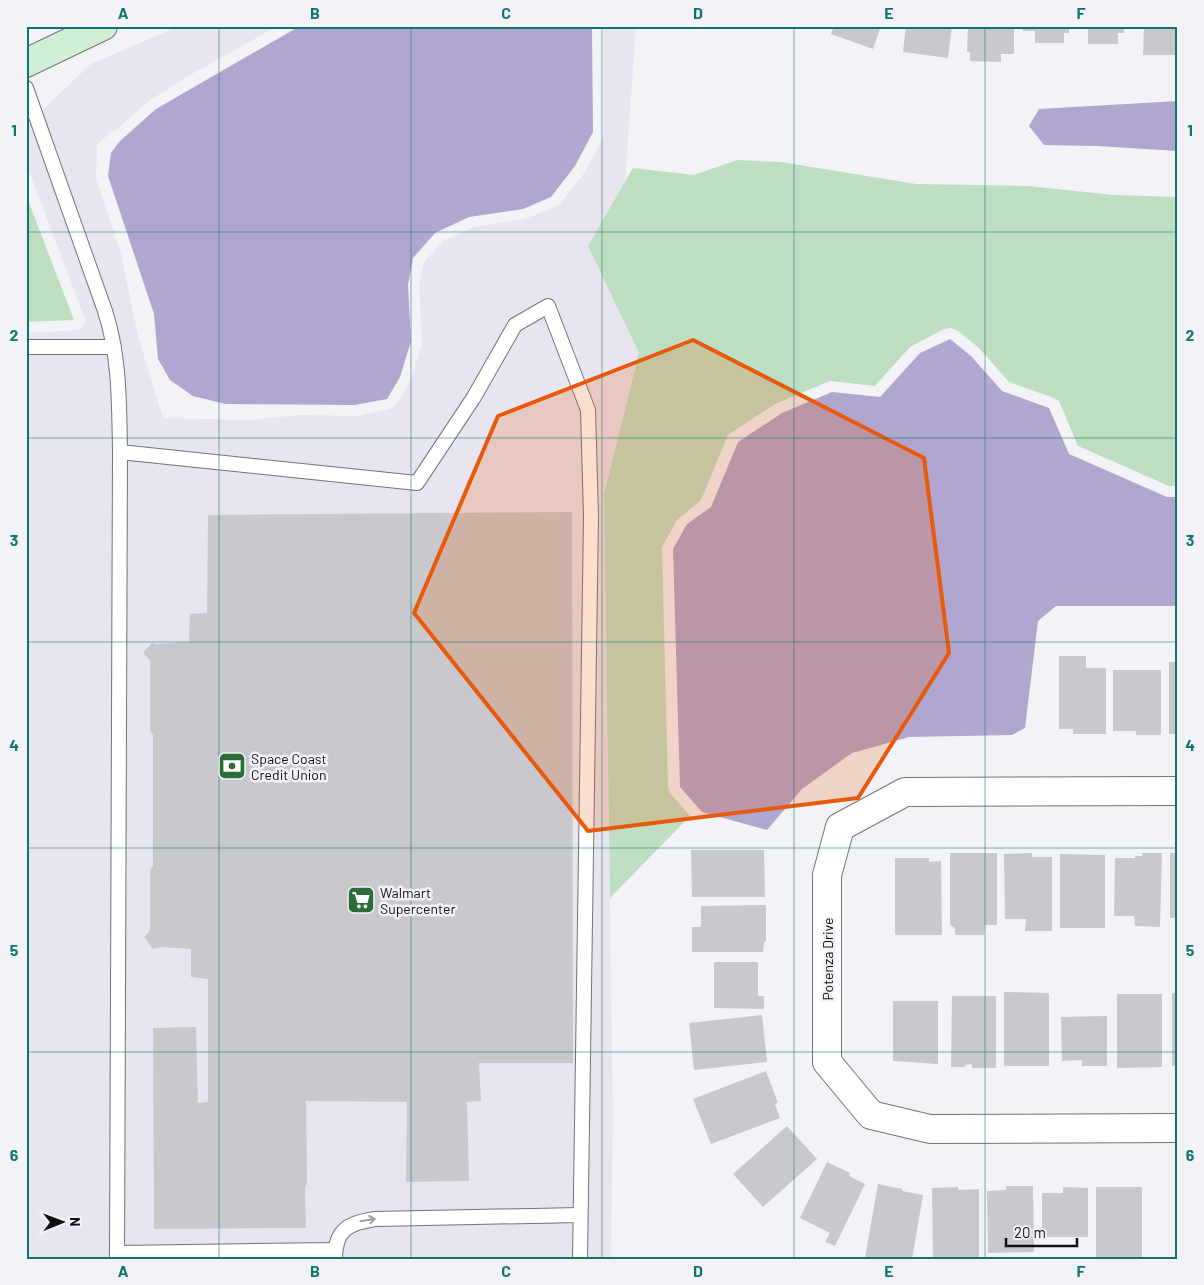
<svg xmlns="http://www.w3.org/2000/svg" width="1204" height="1285" font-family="Barlow,sans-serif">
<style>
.built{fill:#e8e5f0}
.green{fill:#bedec2}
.water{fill:#b0a6cf}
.building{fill:#c9c8cc}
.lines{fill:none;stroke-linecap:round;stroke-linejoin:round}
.lane-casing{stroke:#747377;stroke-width:16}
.street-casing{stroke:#747377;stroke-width:30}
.secondary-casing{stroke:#747377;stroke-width:30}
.lane{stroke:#fff;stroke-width:14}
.street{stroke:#fff;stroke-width:28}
.secondary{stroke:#cfefd6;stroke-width:28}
.oneway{stroke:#9f9fa0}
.marked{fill:#e8590c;fill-opacity:0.2;stroke:#e8590c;stroke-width:4;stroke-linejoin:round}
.grid{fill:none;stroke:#0f766e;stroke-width:1;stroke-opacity:0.55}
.labels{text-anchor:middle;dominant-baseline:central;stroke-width:5;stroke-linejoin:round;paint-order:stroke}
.poi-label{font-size:14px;fill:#101011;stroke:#f3f2f7;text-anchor:start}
.street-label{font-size:14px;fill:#101011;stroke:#f3f2f7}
.neatline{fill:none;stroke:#0f766e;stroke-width:2}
.grid-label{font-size:16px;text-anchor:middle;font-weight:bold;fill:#0f766e}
</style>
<rect width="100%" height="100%" fill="#f3f2f7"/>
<path class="built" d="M 179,26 L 278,26 L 188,76 L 149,101 L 116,130 L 111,132 L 97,145 L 96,179 L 121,254 L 138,336 L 163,418 L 247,420 L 301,415 L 358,416 L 389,409 L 395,406 L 411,380 L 422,344 L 419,286 L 424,262 L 443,241 L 473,227 L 525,219 L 559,205 L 585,172 L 604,136 L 604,26 L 636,26 L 625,183 L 589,246 L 639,353 L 604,494 L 613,1114 L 611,1259 L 26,1259 L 26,333 L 78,330 L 84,326 L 85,319 L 26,163 L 26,117 L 38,114 L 91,64 Z"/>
<g class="green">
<path d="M 737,160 L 781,162 L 916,184 L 1028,186 L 1114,195 L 1178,197 L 1178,486 L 1169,486 L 1078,446 L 1059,401 L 1054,398 L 1009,382 L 979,348 L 958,331 L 951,328 L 944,329 L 910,347 L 875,386 L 830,381 L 775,404 L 728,435 L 701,500 L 677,520 L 662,547 L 668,787 L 670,793 L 690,816 L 610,898 L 604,494 L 639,353 L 588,246 L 633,168 L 694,175 Z"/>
<path d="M 26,195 L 74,320 L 26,322 Z"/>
</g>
<g class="water">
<path d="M 300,26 L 592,26 L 593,132 L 575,166 L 551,197 L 523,209 L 469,217 L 435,233 L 413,258 L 408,285 L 411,341 L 400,377 L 387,399 L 355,405 L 225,404 L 193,396 L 170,380 L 158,359 L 154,314 L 108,176 L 111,153 L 120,141 L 156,109 Z"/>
<path d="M 1178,101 L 1178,151 L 1097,146 L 1044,145 L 1029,126 L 1039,109 Z"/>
<path d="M 950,339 L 971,356 L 1002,391 L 1049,408 L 1069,454 L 1167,497 L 1178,497 L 1178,606 L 1056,606 L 1038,621 L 1025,728 L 1012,735 L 909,737 L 852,753 L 802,789 L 767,830 L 702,812 L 680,787 L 673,549 L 687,524 L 711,507 L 738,442 L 782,413 L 832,392 L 880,397 L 920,353 Z"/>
</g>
<g class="building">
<path d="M 834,26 L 881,26 L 873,49 L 831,34 Z"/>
<path d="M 906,26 L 952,26 L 948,58 L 903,52 Z"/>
<path d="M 968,26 L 1014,26 L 1014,54 L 1001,54 L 1001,62 L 970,61 L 970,52 L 967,52 Z"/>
<path d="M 1023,26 L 1069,26 L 1069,33 L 1064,33 L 1064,43 L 1035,43 L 1035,31 L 1023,31 Z"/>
<path d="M 1079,26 L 1124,26 L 1124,33 L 1118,33 L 1118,44 L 1088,44 L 1088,29 L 1079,29 Z"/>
<path d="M 1144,26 L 1178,26 L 1178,55 L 1143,55 Z"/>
<path d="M 572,512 L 573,1063 L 479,1063 L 481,1101 L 467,1102 L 469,1181 L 406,1182 L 407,1102 L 306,1101 L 307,1183 L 305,1188 L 306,1228 L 154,1229 L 153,1028 L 196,1027 L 198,1103 L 208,1102 L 208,979 L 191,977 L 191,949 L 162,947 L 153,949 L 144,937 L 150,931 L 150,870 L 153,866 L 153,735 L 150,731 L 150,660 L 143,653 L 152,643 L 156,644 L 189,642 L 190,614 L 207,613 L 208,515 Z"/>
<path d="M 1059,656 L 1086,656 L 1086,668 L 1106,668 L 1106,734 L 1073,734 L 1073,729 L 1059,729 Z"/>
<rect x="1169" y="662" width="9" height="72"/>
<path d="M 1113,670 L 1161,670 L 1161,735 L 1136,735 L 1136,731 L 1113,731 Z"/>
<path d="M 691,850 L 764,850 L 765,897 L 692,897 Z"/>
<path d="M 950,853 L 997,853 L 997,925 L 985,925 L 984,935 L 955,935 L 955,928 L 950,925 Z"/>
<path d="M 1032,853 L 1032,857 L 1052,857 L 1052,931 L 1025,931 L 1026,919 L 1005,919 L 1004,854 Z"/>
<path d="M 1142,853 L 1162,853 L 1160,927 L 1135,926 L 1134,916 L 1114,916 L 1115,858 L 1135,858 L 1135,856 L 1142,856 Z"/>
<rect x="1170" y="853" width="8" height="65"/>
<path d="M 1060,854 L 1105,855 L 1105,928 L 1060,928 Z"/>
<path d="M 895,858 L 929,858 L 929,862 L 941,861 L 942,935 L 895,935 Z"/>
<path d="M 766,905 L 766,941 L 764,942 L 763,952 L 692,952 L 692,927 L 701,927 L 701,906 Z"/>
<path d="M 714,962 L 758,962 L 758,996 L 764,996 L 764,1009 L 714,1008 Z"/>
<path d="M 1004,992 L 1049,993 L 1049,1066 L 1004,1066 Z"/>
<rect x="1172" y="993" width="6" height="73"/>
<path d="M 1117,994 L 1162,994 L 1162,1067 L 1117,1068 Z"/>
<path d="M 952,996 L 996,996 L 996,1068 L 972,1068 L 972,1064 L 965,1065 L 965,1067 L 951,1067 Z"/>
<path d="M 893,1001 L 938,1001 L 938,1064 L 893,1061 Z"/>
<path d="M 762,1015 L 767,1062 L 694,1070 L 689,1023 Z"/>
<path d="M 1107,1016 L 1107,1066 L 1082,1066 L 1082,1060 L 1062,1061 L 1061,1017 Z"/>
<path d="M 766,1071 L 778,1103 L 775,1104 L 780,1118 L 711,1144 L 693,1099 Z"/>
<path d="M 787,1126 L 817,1159 L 763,1207 L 733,1174 Z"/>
<path d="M 827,1162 L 850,1173 L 849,1176 L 865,1184 L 835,1246 L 825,1242 L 830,1233 L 800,1218 Z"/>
<path d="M 878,1184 L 902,1189 L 902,1191 L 923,1195 L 912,1259 L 865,1258 Z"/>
<path d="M 1006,1186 L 1033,1186 L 1034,1252 L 988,1253 L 987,1191 L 1006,1190 Z"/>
<path d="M 958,1187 L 958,1190 L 979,1189 L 979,1259 L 933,1259 L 932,1188 Z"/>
<path d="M 1063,1187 L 1088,1188 L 1088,1237 L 1042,1237 L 1042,1193 L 1063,1193 Z"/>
<rect x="1096" y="1187" width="46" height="72"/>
</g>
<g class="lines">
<g class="lane-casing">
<g id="lane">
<path d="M 26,88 L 105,311 C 120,357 119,404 120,452 L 117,1259"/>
<path d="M 26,347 L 114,347"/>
<path d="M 120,452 L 417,483 L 474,397 L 515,325 L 548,306 L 588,410 L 591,516 L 580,1259"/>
<path d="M 117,1253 L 335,1250"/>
<path d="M 335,1259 C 335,1229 349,1223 375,1219 L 580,1215"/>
</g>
</g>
<g class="street-casing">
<path id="street" d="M 1178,791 L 905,792 L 840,827 L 827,875 L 827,1062 L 871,1115 L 930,1129 L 1178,1128"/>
</g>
<g class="secondary-casing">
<path id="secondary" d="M 26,63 L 103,26"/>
</g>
<use href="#lane" class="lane"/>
<use href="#street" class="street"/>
<use href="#secondary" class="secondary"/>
</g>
<defs><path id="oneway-shaft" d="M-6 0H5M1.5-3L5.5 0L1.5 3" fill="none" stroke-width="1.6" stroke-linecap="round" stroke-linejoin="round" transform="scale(1.25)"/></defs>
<use class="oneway" href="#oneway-shaft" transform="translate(368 1220) rotate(-9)"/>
<path class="marked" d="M 693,340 L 924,458 L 949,653 L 858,798 L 588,831 L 414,613 L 498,416 Z"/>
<path class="grid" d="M 219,26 L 219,1259M 411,26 L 411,1259M 602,26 L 602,1259M 794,26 L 794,1259M 985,26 L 985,1259M 26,232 L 1178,232M 26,438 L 1178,438M 26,642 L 1178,642M 26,848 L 1178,848M 26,1052 L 1178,1052"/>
<defs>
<g id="bank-square" transform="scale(1.4375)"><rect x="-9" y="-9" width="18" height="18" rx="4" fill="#296d38" stroke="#f3f2f7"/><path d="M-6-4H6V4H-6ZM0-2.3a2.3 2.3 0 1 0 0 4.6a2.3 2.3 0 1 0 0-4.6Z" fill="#fff"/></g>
<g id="supermarket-square" transform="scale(1.4375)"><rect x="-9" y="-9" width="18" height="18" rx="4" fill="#296d38" stroke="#f3f2f7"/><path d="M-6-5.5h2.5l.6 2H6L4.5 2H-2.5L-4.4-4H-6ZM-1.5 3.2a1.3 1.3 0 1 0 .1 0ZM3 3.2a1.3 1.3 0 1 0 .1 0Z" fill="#fff"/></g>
</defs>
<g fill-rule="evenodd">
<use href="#bank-square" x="232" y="766"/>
<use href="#supermarket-square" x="361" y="900"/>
</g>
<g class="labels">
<g class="poi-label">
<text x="251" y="758">Space Coast<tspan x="251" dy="16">Credit Union</tspan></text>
<text x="380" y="892">Walmart<tspan x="380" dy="16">Supercenter</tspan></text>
</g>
<g class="street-label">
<text transform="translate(827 959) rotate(-90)">Potenza Drive</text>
</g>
</g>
<rect width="1204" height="1285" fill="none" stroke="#f3f2f7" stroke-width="55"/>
<g transform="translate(62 1222) rotate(89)" stroke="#f3f2f7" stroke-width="4" paint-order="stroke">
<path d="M0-4L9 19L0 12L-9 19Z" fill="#101011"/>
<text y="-8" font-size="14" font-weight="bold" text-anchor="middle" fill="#101011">N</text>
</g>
<path d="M1006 1238v8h71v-8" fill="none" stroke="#101011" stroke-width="2.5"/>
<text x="1014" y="1238" font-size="15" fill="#101011" stroke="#f3f2f7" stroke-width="4" paint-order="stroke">20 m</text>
<rect x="28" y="28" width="1148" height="1230" class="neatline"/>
<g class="grid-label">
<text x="123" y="19">A</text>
<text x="315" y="19">B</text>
<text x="506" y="19">C</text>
<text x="698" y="19">D</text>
<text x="889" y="19">E</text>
<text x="1081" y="19">F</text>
<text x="14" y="136">1</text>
<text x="1190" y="136">1</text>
<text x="14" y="341">2</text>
<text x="1190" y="341">2</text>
<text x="14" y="546">3</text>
<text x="1190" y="546">3</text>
<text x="14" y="751">4</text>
<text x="1190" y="751">4</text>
<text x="14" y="956">5</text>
<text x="1190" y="956">5</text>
<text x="14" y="1161">6</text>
<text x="1190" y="1161">6</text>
<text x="123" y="1277">A</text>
<text x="315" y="1277">B</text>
<text x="506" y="1277">C</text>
<text x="698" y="1277">D</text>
<text x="889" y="1277">E</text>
<text x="1081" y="1277">F</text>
</g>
</svg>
